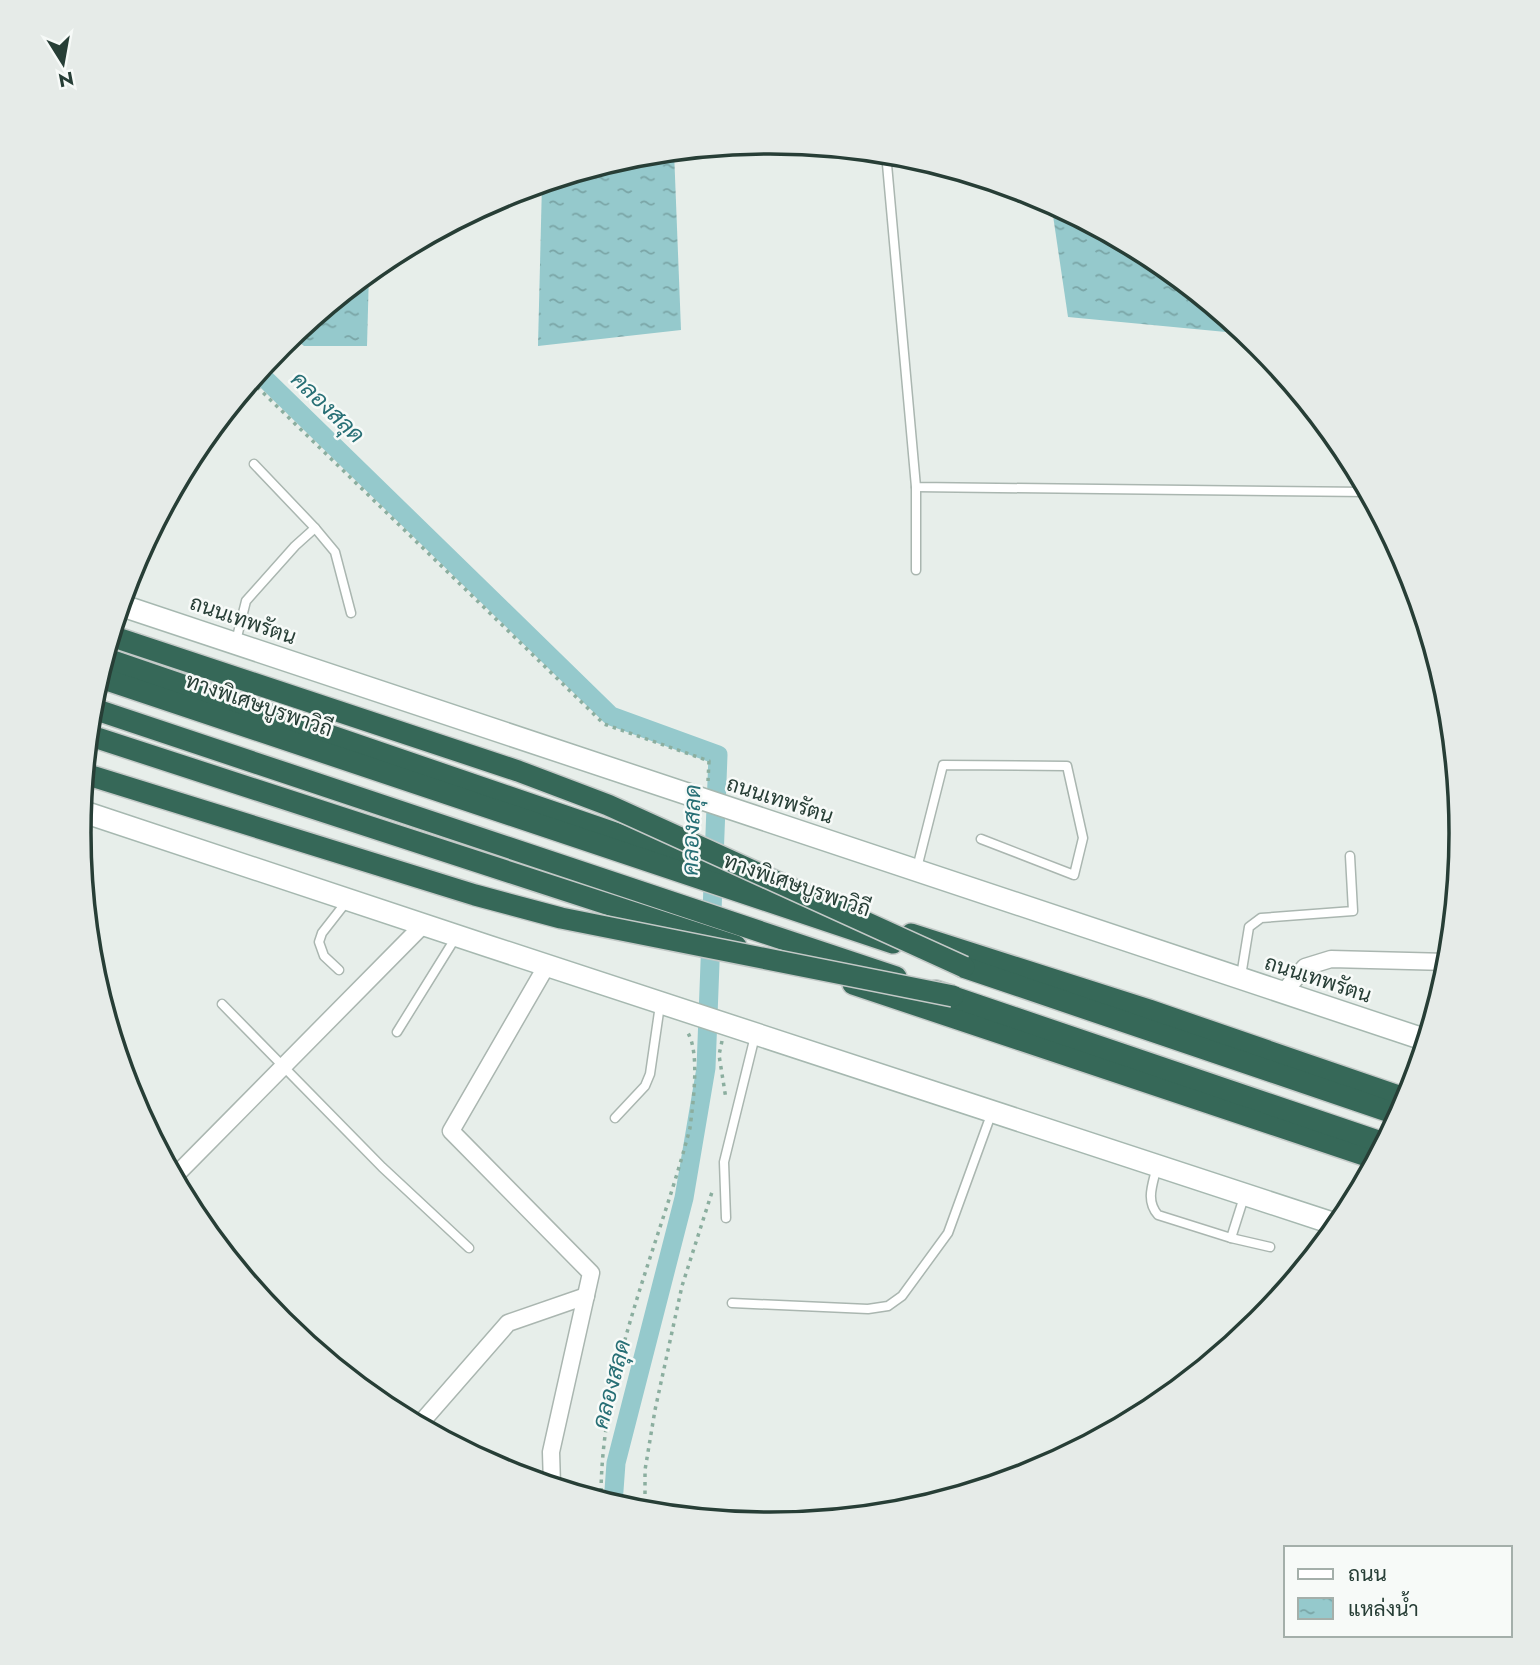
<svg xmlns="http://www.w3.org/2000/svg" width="1540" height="1665" font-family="Jost,Sarabun,sans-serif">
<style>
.water{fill:url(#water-ripples)}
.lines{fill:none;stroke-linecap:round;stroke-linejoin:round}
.canal{stroke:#95c9cc;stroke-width:19}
.lane-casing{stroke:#aab6b0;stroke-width:11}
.street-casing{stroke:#aab6b0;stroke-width:19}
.secondary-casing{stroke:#a6b8b0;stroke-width:24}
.highway-casing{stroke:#c3c9c7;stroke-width:24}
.path{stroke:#8bae9f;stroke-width:3.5;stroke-dasharray:3.5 5;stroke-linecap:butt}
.lane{stroke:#fff;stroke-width:8}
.street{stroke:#fff;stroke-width:16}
.secondary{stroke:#fff;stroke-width:21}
.highway{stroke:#366858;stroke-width:21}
.highway-bridge-casing{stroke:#c3c9c7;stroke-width:24;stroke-linecap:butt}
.highway-bridge{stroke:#366858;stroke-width:21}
.labels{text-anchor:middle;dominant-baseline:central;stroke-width:5;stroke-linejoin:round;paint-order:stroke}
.street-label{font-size:21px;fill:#273e36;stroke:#f7faf8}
.water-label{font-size:23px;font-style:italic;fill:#276f75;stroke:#f7faf8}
.rim{fill:none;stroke:#273e36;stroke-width:3.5}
</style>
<defs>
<pattern id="water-ripples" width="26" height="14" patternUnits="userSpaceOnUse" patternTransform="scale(1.75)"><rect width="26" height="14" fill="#95c9cc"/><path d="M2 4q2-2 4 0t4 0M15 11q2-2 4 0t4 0" fill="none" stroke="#7aa5a6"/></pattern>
</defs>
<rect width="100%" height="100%" fill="#e7eeea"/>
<g class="water">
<path d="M 674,151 L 681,330 L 538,346 L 542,183 L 636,154 Z"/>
<path d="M 1051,202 L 1154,258 L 1247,334 L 1068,317 Z"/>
<path d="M 369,272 L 367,346 L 304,346 L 291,336 Z"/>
</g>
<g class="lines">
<path class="canal" d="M 258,372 L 611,716 L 718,755 L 706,1068 L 684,1198 L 616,1463 L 613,1504"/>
<g class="lane-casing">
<g id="lane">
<path d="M 886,153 L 916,487 L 1368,492"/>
<path d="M 254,464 L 315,528"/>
<path d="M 916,570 L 916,487"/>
<path d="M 236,641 L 246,601 L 295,546 L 315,528 L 335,552 L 351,613"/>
<path d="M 917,868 L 943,765 L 1067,766 L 1083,838 L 1074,875 L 981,839"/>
<path d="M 339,970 L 324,956 L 319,942 L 322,933 L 347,901"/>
<path d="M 1241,976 L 1249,927 L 1261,918 L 1353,911 L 1350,856"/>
<path d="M 222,1004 L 382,1167 L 469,1248"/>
<path d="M 397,1032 L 456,937"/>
<path d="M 615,1118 L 645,1086 L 650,1074 L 660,1005"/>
<path d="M 1157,1166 C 1153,1184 1145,1200 1158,1215 L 1231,1238 L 1270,1247"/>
<path d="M 726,1218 L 724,1162 L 755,1036"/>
<path d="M 1231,1238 L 1244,1197"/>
<path d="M 732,1303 L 868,1309 L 888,1306 L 902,1296 L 948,1233 L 992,1112"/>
</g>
</g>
<g class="street-casing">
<g id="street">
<path d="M 547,965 L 451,1131 L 591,1273 L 551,1452 L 552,1485"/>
<path d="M 1283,993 L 1305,967 L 1331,959 L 1448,962"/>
<path d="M 174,1177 L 423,925"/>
<path d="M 419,1425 L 508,1323 L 586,1296"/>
</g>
</g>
<g class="secondary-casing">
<g id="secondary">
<path d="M 120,605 L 1426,1040"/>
<path d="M 81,811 C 499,952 919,1085 1338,1225"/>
</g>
</g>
<g class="highway-casing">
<g id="highway">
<path d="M 104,658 L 755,881"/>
<path d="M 98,677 L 893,943"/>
<path d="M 91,708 L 896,977"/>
<path d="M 88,735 L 736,946"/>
<path d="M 911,934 L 1149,1010 L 1407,1099"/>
<path d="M 963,967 L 1399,1115"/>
<path d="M 853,984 L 1376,1159"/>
<path d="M 936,991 L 1384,1143"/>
</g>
</g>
<g class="path">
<path d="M 251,381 L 604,724 L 709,761 L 708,781"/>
<path d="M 722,1041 L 719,1055 L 726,1099"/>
<path d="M 601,1500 C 600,1370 658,1251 690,1128 C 693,1103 700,1054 688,1033"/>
<path d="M 645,1511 L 645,1470 L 655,1410 L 682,1286 L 712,1192"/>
</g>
<use href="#lane" class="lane"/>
<use href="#street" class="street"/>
<use href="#secondary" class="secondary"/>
<use href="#highway" class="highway"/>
<g class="highway-bridge-casing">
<g id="highway-bridge">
<path d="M 111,636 L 518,771 L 608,805 L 964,967"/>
<path d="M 85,774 L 475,895 L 561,918 L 953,996"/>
</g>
</g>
<use href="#highway-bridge" class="highway-bridge"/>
</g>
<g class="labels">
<g class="street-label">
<text transform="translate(243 620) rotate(19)">ถนนเทพรัตน</text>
<text transform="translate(259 705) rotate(19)">ทางพิเศษบูรพาวิถี</text>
<text transform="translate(780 800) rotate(18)">ถนนเทพรัตน</text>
<text transform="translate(797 885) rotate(19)">ทางพิเศษบูรพาวิถี</text>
<text transform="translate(1318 979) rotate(18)">ถนนเทพรัตน</text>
</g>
<g class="water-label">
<text transform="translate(328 407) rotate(44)">คลองสลุด</text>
<text transform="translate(691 830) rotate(-88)">คลองสลุด</text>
<text transform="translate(611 1384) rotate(-75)">คลองสลุด</text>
</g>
</g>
<path d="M0 0H1540V1665H0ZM91 833a679 679 0 1 1 1358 0a679 679 0 1 1-1358 0Z" fill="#e6ebe8" fill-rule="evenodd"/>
<path class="rim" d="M91 833a679 679 0 1 1 1358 0a679 679 0 1 1-1358 0Z"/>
<rect x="1284" y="1546" width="228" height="91" fill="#f7faf8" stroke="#a4afaa" stroke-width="2"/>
<rect x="1298" y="1569" width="35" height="10" fill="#ffffff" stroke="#a4afaa" stroke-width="2"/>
<text x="1348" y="1581" font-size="21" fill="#273e36">ถนน</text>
<rect x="1298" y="1598" width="35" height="21" fill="url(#water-ripples)" stroke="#a4afaa" stroke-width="2"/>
<text x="1348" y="1616" font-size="21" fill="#273e36">แหล่งน้ำ</text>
<g transform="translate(63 63) rotate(169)" stroke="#f7faf8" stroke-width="5" paint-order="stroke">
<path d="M0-5L12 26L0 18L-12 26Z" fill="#273e36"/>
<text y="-10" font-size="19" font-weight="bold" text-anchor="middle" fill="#273e36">N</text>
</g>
</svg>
